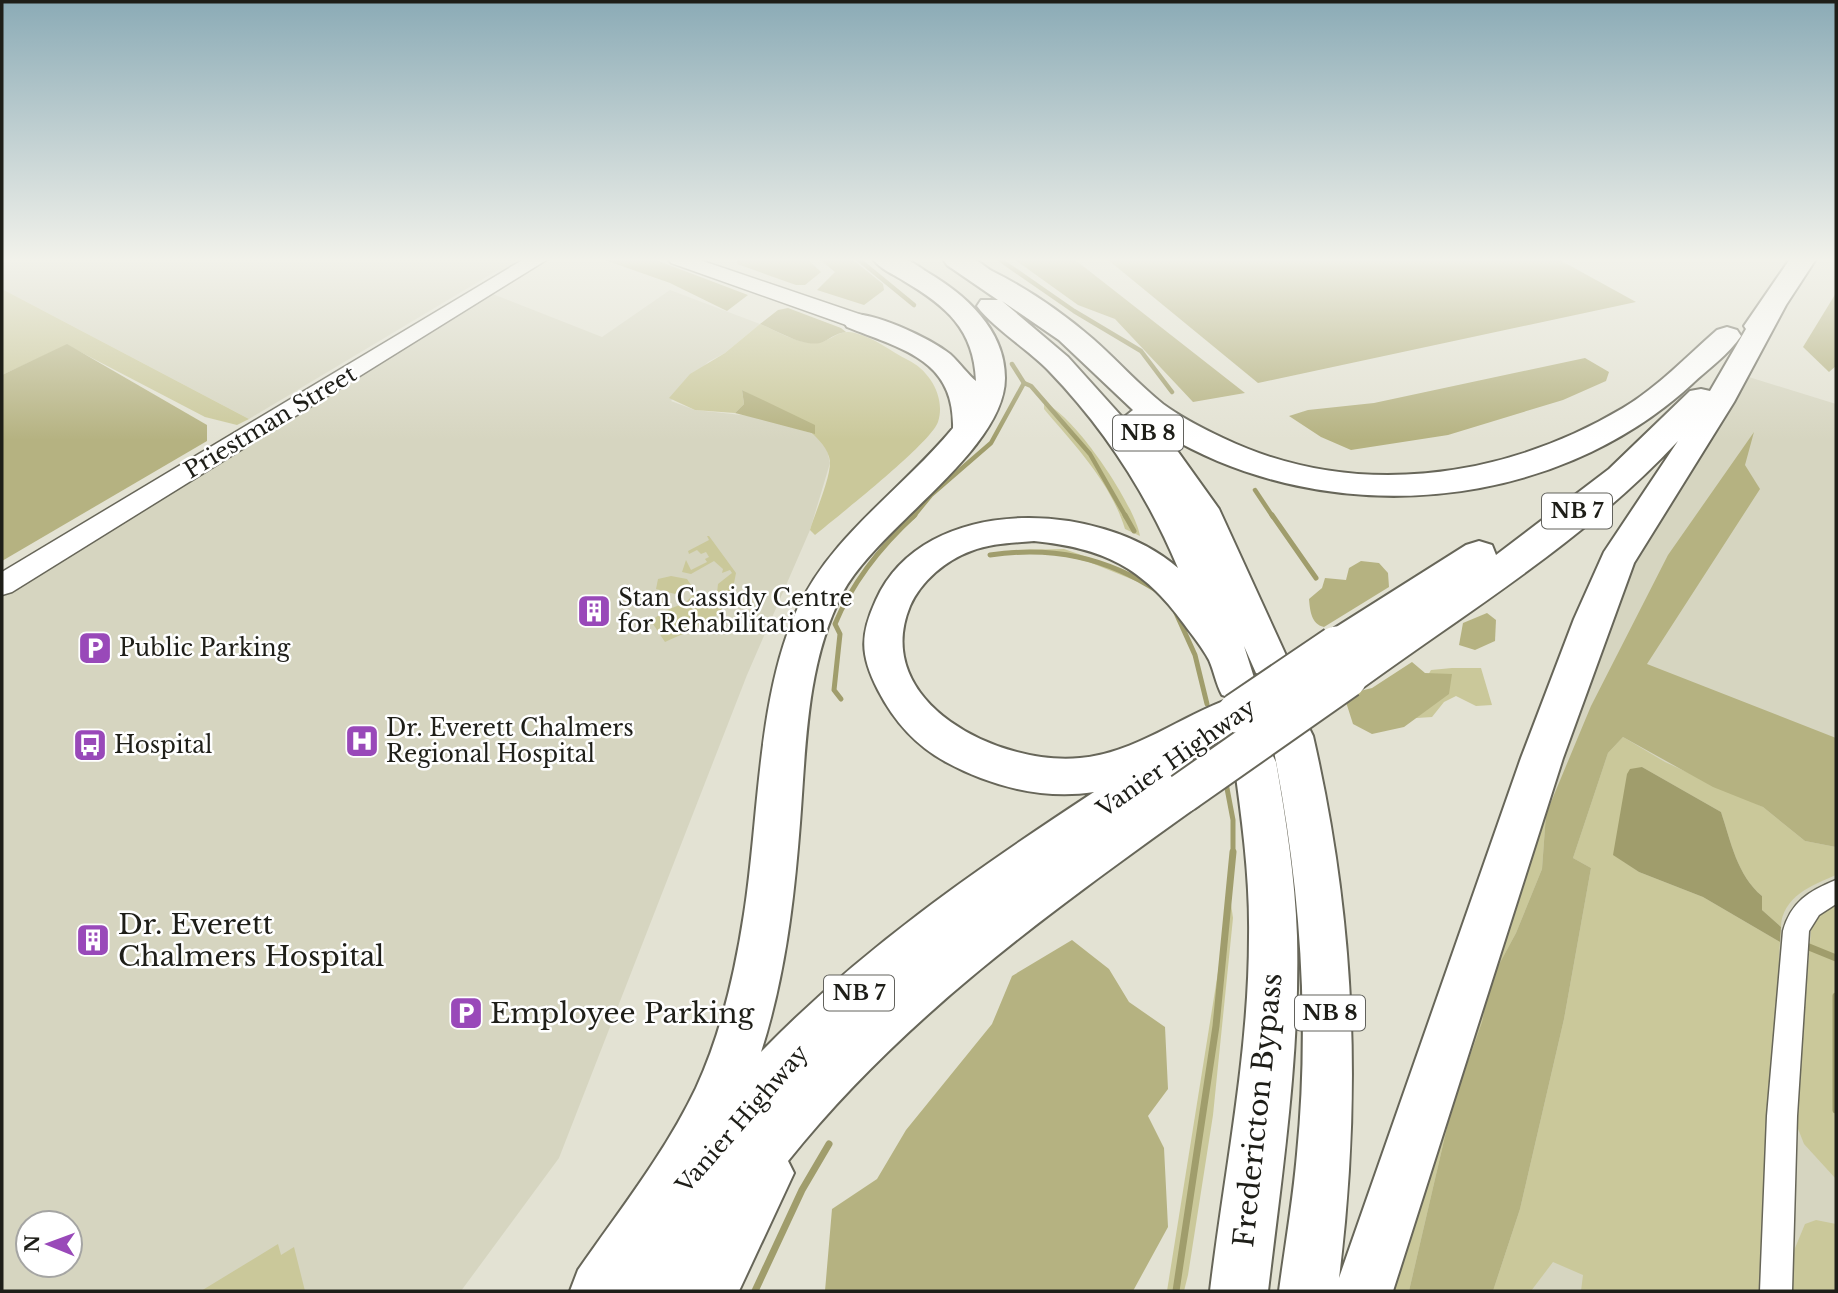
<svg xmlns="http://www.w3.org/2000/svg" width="1838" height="1293" font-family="'Libre Baskerville',serif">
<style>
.built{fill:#d6d5c0;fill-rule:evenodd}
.green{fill:#cac89a}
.forest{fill:#b5b281}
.water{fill:#a09d6c}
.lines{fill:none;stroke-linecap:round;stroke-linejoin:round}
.stream-far2{stroke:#a09d6c;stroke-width:4.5}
.stream-far1{stroke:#a09d6c;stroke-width:5}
.stream{stroke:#a09d6c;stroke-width:7}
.street-casing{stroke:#676659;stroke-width:3}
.secondary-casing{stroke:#676659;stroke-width:3}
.highway-casing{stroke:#676659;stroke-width:4}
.street{fill:#fff;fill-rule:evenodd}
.secondary{fill:#fff;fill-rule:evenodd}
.highway{fill:#fff;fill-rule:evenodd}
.highway-bridge-casing{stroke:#676659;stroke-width:43;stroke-linecap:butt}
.highway-bridge{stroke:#fff;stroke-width:39}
.labels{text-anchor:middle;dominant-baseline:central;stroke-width:5;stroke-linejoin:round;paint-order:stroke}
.shield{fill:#fff;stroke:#62625d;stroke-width:2}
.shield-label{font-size:21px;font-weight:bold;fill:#1e1e18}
.street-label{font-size:23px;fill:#1e1e18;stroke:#fff}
.poi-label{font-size:23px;fill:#1e1e18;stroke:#fff;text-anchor:start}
.near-poi-label{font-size:28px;fill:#1e1e18;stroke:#fff;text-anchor:start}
.near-street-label{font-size:28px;fill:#1e1e18;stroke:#fff}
</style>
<rect width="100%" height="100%" fill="#e3e2d3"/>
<g class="built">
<path d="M 2,259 L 524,259 L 504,271 L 498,270 L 249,419 L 2,289 Z"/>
<path d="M 670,290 L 760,324 L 725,353 L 708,362 L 671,401 L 695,410 L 760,417 L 814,434 L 826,445 L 830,463 L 810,530 L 747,675 L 559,1158 L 461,1291 L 2,1291 L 2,585 L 485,291 L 602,337 ZM 28,1223 L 70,1223 L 70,1265 L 28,1265 Z"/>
<path d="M 1736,373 L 1836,404 L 1836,1291 L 1364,1291 L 1593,619 Z"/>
</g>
<g class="green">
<path d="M 2,289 L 249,419 L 237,425 L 205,417 L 67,345 L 2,375 Z"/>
<path d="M 760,324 C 777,331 802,347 821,342 C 834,339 839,329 855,333 C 875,338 890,351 908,360 C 929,370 946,397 938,422 C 930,444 838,516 815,535 L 810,530 C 815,513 831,477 830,461 C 827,432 767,403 742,390 L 744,404 L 735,413 L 695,410 L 669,398 L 690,374 L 725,353 Z"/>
<path d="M 1044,403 C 1074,414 1135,505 1140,536 L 1125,529 C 1110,481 1075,446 1044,409 Z"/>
<path d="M 707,536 L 709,536 L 736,573 C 728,621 704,624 665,642 L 651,621 L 664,611 L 685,603 L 694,594 L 717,593 L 718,584 L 732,573 L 730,570 L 722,573 L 723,569 L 714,561 L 691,574 L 682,572 L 686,560 L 691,570 L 707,562 L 705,559 L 709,557 L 706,552 L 701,554 L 697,550 L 689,554 L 688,551 L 709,540 Z"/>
<path d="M 1064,549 L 1125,570 L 1141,583 L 1089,562 L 1048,552 L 990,555 L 1014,550 Z"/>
<path d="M 671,576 L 687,579 L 691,585 L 689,590 L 675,594 L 656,589 L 658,579 Z"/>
<path d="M 1452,668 L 1481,668 L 1492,705 L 1476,706 L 1456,696 L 1444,702 L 1432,717 L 1402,719 L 1431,670 Z"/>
<path d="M 1623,737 L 1665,762 L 1763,807 L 1805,841 L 1836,847 L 1836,875 C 1812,885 1782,897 1781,927 L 1762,910 L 1762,896 C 1737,875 1731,842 1721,812 L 1642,767 L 1614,855 L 1639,872 L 1703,897 L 1780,942 L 1779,958 L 1781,960 L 1763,1291 L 1581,1291 L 1583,1275 L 1553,1262 L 1531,1291 L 1493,1291 L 1520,1209 L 1564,1019 L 1591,868 L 1573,858 L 1608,753 Z"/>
<path d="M 1536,810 L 1546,814 L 1542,869 L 1516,933 L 1490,981 L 1482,1022 L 1452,1106 L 1409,1291 L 1380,1291 Z"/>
<path d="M 1230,897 L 1233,918 L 1213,1115 L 1188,1275 L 1184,1291 L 1167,1291 Z"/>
<path d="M 1836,901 L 1836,1179 L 1804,1144 L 1795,1121 L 1811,931 L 1815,918 Z"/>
<path d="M 1816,1220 L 1836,1224 L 1836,1291 L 1789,1291 L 1790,1260 L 1805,1224 Z"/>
<path d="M 278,1244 L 281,1255 L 294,1247 L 305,1291 L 201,1291 Z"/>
</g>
<g class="forest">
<path d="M 602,259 L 653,259 L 748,295 L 727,311 L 670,283 Z"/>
<path d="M 738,259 L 807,259 L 821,272 L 805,285 L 796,285 L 737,264 Z"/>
<path d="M 819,259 L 852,259 L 883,284 L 884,290 L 864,305 L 817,290 L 835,272 Z"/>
<path d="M 1014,259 L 1074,259 L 1245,393 L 1193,402 L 1115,319 L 1078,305 Z"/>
<path d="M 1107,259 L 1558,259 L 1636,302 L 1258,383 Z"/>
<path d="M 1836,293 L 1836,366 L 1829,372 L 1803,347 Z"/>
<path d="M 788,308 L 841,328 L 846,332 C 835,333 829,340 820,343 C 802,347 776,330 760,324 L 778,310 Z"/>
<path d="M 67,344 L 207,425 L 207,441 L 2,561 L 2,375 Z"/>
<path d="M 1585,358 L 1609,372 L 1606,381 L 1563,400 L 1448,435 L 1351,450 L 1321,437 L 1289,416 L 1308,410 L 1374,403 Z"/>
<path d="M 742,390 L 815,425 L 815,434 L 735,413 L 744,404 Z"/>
<path d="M 1754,432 L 1745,465 L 1760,489 L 1647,664 L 1836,738 L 1836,847 L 1805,841 L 1763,807 L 1713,787 L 1623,737 L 1608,753 L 1573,858 L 1591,868 L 1564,1019 L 1520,1209 L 1493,1291 L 1409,1291 L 1452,1106 L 1482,1022 L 1490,981 L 1516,933 L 1542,869 L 1546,814 L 1591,706 L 1668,555 Z"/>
<path d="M 1361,561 L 1379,563 L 1388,573 L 1389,587 L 1324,627 C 1311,624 1310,610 1309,599 L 1322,588 L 1325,578 L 1346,580 L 1349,568 Z"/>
<path d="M 1487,613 L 1496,620 L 1495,641 L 1475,650 L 1459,645 L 1463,623 Z"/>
<path d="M 1412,662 L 1425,673 L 1452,674 L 1449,694 L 1404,727 L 1372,734 L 1353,724 L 1345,699 L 1352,693 L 1372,688 Z"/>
<path d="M 1072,940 L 1109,969 L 1129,1002 L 1165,1027 L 1168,1089 L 1148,1116 L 1164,1148 L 1168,1227 L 1133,1291 L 825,1291 L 832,1209 L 877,1179 L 906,1130 L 992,1024 L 1012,976 Z"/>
</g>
<path class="water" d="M 1642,767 L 1721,812 C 1731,842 1737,875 1762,896 L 1762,910 L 1781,927 L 1780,942 L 1703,897 L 1639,872 L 1613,855 L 1627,774 L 1630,769 Z"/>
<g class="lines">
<g class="stream-far2">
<path d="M 858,259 L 914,305"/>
<path d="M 999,259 L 1074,311 L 1141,351 L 1172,392"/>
<path d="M 1012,364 L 1024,383 L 1031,386 L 1090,454 L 1126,517"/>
<path d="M 1255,490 L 1273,517"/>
<path d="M 913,517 L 931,495 L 991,443 L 1024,383"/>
</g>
<g class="stream-far1">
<path d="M 1125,515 L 1134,531"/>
<path d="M 1272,515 L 1316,578"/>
<path d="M 990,555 C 1052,546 1106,557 1159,592"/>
<path d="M 1176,613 L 1195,655 L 1207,704"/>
<path d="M 841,699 L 834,690 L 840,634 L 835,624 C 853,581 881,546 915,515"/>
<path d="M 1226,783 L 1233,820 L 1233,853"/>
</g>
<g class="stream">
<path d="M 1804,945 L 1836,958"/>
<path d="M 1836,996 L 1836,1110"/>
<path d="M 755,1291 L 802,1190 L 829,1144"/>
<path d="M 1176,1291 L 1216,1026 L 1233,852"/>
</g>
<g class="street-casing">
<path id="street" d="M 1836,880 L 1836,904 L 1819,915 L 1809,931 L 1797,1116 L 1792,1291 L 1760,1291 L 1767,1116 L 1783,931 C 1791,902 1809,891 1836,880 Z"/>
</g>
<g class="secondary-casing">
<g id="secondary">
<path d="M 524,259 L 548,259 L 12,592 L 2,595 L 2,572 Z"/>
<path d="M 668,259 L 697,259 L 865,316 L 868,321 L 857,328 L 849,326 L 671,263 Z"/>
</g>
</g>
<g class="highway-casing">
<g id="highway">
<path d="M 873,259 C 882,258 896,256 904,259 C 912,261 921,268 927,272 C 966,295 1005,330 1005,378 C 1005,451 875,529 842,594 C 806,664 806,747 800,823 C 794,901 785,977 761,1052 C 860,950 975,870 1094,792 C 1043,800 990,786 946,762 C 915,745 894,721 878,690 C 860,655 860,635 876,600 C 924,493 1100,500 1178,568 C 1147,494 1104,428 1049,371 C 1029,350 992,327 977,306 L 981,300 L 998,300 L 947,265 L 943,259 C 952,259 966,256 975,260 C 981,262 986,268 992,271 C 1028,289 1063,313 1093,339 C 1117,360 1138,384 1163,404 C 1182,418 1202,428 1223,438 C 1352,500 1502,480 1623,408 C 1658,387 1687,356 1717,330 L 1727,327 L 1737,330 L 1741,336 C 1729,354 1708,369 1692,384 C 1552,513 1328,531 1166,435 L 1219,509 L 1289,662 L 1284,673 L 1270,677 L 1256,673 L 1244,646 L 1256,684 L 1250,695 L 1241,698 L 1251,701 L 1257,713 L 1251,725 L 1191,756 L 1194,762 L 1186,776 L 1198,780 L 1205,793 L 1198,806 C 1050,912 903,1017 788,1161 L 794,1173 L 739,1291 L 570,1291 L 578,1270 C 619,1211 665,1153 696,1088 C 721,1034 735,973 744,914 C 759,820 757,699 796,612 C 830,536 901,491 953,428 C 955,359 901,349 847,327 L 843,321 L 847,315 C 870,309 931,339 950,354 C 959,362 969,376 976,381 C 974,329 946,306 904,281 C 893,274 880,269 873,259 ZM 1002,301 L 1059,340 L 1133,410 L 1123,418 L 1068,357 ZM 1034,541 C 1103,548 1143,567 1184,624 C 1192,635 1202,647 1209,660 C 1214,671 1216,684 1222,695 L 1232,698 C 1180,716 1136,753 1080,758 C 1000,766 870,703 910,606 C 921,581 946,560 971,551 C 992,543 1013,543 1034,541 Z"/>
<path d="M 1790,259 L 1816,259 L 1786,305 L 1734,402 L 1634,563 L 1563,758 L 1393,1291 L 1279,1291 C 1285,1246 1293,1200 1297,1154 C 1311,1013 1299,874 1271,736 L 1277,724 L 1292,719 L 1307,724 L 1313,736 C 1355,919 1362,1092 1339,1278 L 1521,758 L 1574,619 L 1604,552 L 1678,441 C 1587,539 1468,611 1361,689 L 1347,694 L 1333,689 L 1327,678 L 1333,667 L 1347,657 L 1336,661 L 1322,656 L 1317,646 L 1322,636 L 1466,545 L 1479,541 L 1492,545 L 1496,555 L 1609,469 L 1690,391 L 1701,389 L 1710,391 L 1746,329 L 1744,326 Z"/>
<path d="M 1255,744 L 1270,750 L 1276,762 C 1286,820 1295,877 1297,936 C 1300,1055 1282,1173 1268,1291 L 1210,1291 C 1224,1173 1249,1056 1249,937 C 1250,878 1242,820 1234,762 L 1240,750 Z"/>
</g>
</g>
<use href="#street" class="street"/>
<use href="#secondary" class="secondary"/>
<use href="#highway" class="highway"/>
<g class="highway-bridge-casing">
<g id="highway-bridge">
<path d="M 1237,713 L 1336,646"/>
<path d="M 1183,793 L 1347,678"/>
</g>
</g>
<use href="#highway-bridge" class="highway-bridge"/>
</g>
<linearGradient id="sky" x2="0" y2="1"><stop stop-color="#8babb6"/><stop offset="0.59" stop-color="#f2f2eb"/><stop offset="1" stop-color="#f2f2eb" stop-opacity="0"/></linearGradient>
<rect width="1838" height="440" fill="url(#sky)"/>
<defs>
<g id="building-square" transform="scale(1.75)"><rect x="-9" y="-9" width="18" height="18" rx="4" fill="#9949b9" stroke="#fff"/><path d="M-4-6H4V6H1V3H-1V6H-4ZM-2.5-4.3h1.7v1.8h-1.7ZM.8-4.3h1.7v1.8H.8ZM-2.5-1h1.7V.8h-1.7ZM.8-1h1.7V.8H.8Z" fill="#fff"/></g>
<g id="parking-square" transform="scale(1.75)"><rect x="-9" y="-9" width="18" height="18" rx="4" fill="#9949b9" stroke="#fff"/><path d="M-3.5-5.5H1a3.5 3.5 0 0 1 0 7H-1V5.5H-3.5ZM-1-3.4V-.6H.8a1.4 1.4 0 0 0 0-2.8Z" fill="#fff"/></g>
<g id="hospital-square" transform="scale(1.75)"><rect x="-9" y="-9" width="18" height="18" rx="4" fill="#9949b9" stroke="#fff"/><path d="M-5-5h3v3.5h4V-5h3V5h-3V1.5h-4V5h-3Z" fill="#fff"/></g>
<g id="bus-square" transform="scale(1.75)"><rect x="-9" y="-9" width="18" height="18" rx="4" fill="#9949b9" stroke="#fff"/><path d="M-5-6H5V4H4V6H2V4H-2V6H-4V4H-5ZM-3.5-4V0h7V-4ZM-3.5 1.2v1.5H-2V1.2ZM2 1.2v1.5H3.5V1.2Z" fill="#fff"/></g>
</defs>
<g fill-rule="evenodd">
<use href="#building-square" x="594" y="611"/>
<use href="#parking-square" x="95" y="648"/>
<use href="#hospital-square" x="362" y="741"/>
<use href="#bus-square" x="90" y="745"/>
<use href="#building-square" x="93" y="940"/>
<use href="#parking-square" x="466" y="1013"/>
</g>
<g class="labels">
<g class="shield">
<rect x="1113" y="415.5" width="70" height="35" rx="5"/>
<rect x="1542" y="493.5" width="70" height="35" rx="5"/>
<rect x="824" y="975.5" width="70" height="35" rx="5"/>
<rect x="1295" y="995.5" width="70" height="35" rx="5"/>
</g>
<g class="shield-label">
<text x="1148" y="433">NB 8</text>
<text x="1577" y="511">NB 7</text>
<text x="859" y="993">NB 7</text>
<text x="1330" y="1013">NB 8</text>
</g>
<g class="street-label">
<text transform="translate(270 422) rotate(-31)">Priestman Street</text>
<text transform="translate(1176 758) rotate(-35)">Vanier Highway</text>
<text transform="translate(742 1119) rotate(-49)">Vanier Highway</text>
</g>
<g class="poi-label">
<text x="618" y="598">Stan Cassidy Centre<tspan x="618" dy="26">for Rehabilitation</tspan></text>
<text x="119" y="648">Public Parking</text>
<text x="386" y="728">Dr. Everett Chalmers<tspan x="386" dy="26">Regional Hospital</tspan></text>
<text x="114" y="745">Hospital</text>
</g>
<g class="near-poi-label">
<text x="118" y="924">Dr. Everett<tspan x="118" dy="32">Chalmers Hospital</tspan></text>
<text x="490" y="1013">Employee Parking</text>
</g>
<g class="near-street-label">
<text transform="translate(1258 1110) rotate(-84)">Fredericton Bypass</text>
</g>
</g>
<rect width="1838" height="1293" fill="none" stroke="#1e1e18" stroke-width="7"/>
<g transform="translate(49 1244) rotate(271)"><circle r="33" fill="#ffffff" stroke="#a5a5a3" stroke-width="2"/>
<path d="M0-5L12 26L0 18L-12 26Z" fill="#9949b9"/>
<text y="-10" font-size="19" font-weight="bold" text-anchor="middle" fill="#1e1e18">N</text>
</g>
</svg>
